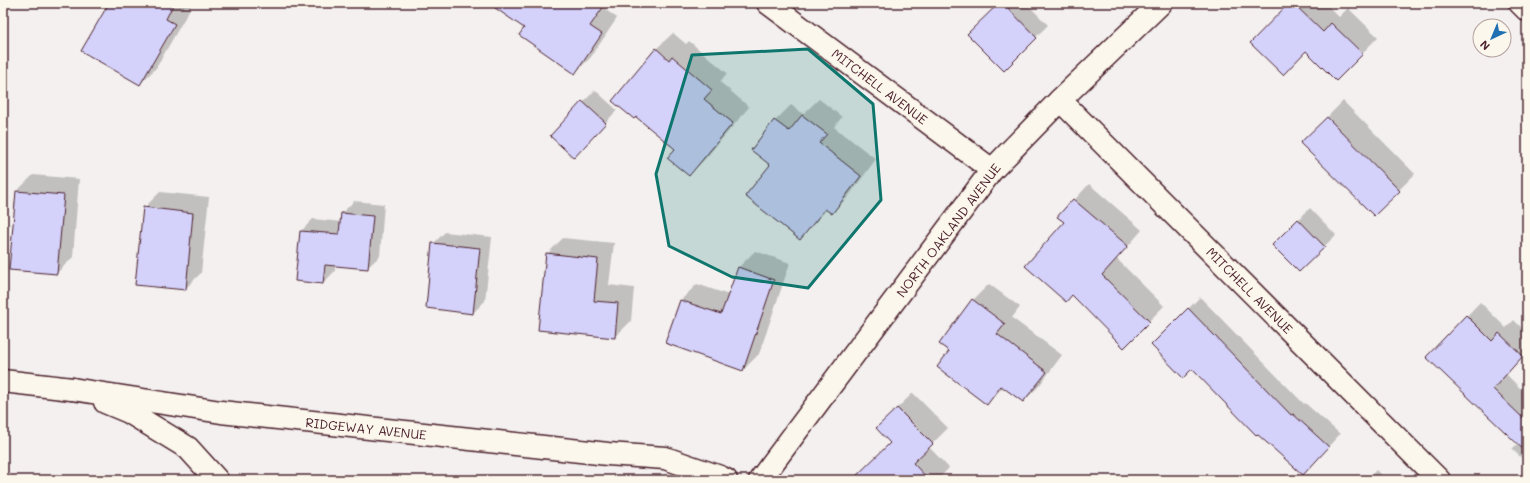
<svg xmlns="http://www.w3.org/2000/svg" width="1530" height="483" font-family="Mali,sans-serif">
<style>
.shadow{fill:#0003}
.building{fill:#d4d2fb;stroke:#4a1f2b}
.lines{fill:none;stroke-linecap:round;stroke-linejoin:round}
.minor-casing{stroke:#4a1f2b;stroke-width:25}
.tertiary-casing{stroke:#4a1f2b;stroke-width:25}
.minor{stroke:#fbf7ec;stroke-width:22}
.tertiary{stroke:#fbf7ec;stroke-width:22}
.marked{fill:#0f766e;fill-opacity:0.2;stroke:#0f766e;stroke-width:3;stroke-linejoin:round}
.labels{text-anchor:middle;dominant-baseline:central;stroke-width:3;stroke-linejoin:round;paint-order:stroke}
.street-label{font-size:13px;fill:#4a1f2b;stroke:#fbf7ec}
</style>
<rect width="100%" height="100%" fill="#f3f0ef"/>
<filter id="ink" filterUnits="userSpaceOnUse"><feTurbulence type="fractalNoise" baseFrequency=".025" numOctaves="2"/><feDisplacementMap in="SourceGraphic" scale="8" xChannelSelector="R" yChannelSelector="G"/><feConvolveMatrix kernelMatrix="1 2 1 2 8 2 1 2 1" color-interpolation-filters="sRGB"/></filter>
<g filter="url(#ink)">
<g class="shadow">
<path d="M 110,3 L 183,3 L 191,7 L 156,68 L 140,84 Z"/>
<path d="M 492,3 L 610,3 L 606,10 L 617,18 L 591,57 L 575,73 L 525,27 Z"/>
<path d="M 1000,3 L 1026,3 L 1048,25 L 1004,69 Z"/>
<path d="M 1291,3 L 1325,3 L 1339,17 L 1348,8 L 1378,37 L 1336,80 L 1306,50 Z"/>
<path d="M 673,33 L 686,44 L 689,41 L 727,73 L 720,82 L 749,107 L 705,159 L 689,175 L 677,149 L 656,49 Z"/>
<path d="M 595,90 L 617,110 L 574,157 L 552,136 Z"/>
<path d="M 819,99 L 842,117 L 834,127 L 876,159 L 848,197 L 832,213 L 827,209 L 816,222 L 800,238 L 771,165 L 752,150 L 775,121 L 791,105 L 803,114 Z"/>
<path d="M 1343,101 L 1415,174 L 1374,215 L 1302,143 Z"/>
<path d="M 33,175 L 79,179 L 73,257 L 57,273 L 17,191 Z"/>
<path d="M 1089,184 L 1142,230 L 1117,259 L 1164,306 L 1124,346 L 1065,222 L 1059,217 Z"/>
<path d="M 160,192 L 209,197 L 201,273 L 185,289 L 144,208 Z"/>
<path d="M 354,201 L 384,204 L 380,256 L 368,267 L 335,265 L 335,271 L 323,283 L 301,231 L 313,219 L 342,222 L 342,213 Z"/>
<path d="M 1310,208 L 1336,235 L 1299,271 L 1273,245 Z"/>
<path d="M 445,232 L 492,237 L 485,301 L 473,313 L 433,244 Z"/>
<path d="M 563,238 L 614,243 L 609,285 L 634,288 L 631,321 L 615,337 L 547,254 Z"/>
<path d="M 755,251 L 790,263 L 759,354 L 743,370 L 666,343 L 681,300 L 697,284 L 729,295 L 739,267 Z"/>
<path d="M 989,284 L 1020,307 L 1012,318 L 1062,355 L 1039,386 L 1023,402 L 1004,386 L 987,404 L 951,351 L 973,300 Z"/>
<path d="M 1200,297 L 1304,404 L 1305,403 L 1340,434 L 1314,462 L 1192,368 L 1152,345 Z"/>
<path d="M 1480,302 L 1506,328 L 1514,320 L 1527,333 L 1527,352 L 1506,374 L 1527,395 L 1527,463 L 1512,449 L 1518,443 L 1428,357 Z"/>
<path d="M 913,393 L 948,428 L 929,447 L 949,468 L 937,480 L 866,480 L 892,443 L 893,412 Z"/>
<path d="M 1376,470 L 1386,480 L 1367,480 Z"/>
</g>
<g class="building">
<path d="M 109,3 L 174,3 L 166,19 L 175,24 L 140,85 L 81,51 Z"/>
<path d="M 488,3 L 606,3 L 590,26 L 602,34 L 575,74 L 519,35 L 524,28 Z"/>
<path d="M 999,3 L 1003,3 L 1037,38 L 1004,71 L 967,34 Z"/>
<path d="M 1289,3 L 1293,3 L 1323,32 L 1331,23 L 1363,54 L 1336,81 L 1306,51 L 1283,75 L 1250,43 Z"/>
<path d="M 656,48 L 669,60 L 672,56 L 712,90 L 704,99 L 733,123 L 689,176 L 667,158 L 675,149 L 636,117 L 634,119 L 612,101 Z"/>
<path d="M 582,101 L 606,123 L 574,158 L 550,136 Z"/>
<path d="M 802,115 L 827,134 L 819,143 L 861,176 L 832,214 L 825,209 L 800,240 L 745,196 L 770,165 L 751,150 L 774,120 L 789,131 Z"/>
<path d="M 1327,117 L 1400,191 L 1374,216 L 1300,143 Z"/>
<path d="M 16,191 L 64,195 L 57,274 L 9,270 Z"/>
<path d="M 1073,199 L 1128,246 L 1102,275 L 1150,322 L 1124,348 L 1072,295 L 1066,302 L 1025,266 L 1064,222 L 1057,217 Z"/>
<path d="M 143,207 L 193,213 L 186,290 L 135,285 Z"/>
<path d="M 341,213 L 373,216 L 368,269 L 325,265 L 323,284 L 295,281 L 300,231 L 339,234 Z"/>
<path d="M 1298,219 L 1325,247 L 1299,272 L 1272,245 Z"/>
<path d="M 432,243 L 480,248 L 473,314 L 426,308 Z"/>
<path d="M 546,253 L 598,259 L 594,301 L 618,303 L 615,338 L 538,330 Z"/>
<path d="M 738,267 L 774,280 L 743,371 L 665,343 L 680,300 L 721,314 Z"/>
<path d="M 972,299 L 1005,324 L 997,334 L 1047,372 L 1023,402 L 1001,386 L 987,405 L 937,367 L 949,351 L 939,344 Z"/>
<path d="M 1188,308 L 1291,415 L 1293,414 L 1329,447 L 1303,475 L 1257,434 L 1256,435 L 1192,369 L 1183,378 L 1151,345 Z"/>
<path d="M 1466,315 L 1492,341 L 1499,333 L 1523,356 L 1493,389 L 1527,422 L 1527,453 L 1426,357 Z"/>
<path d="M 897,408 L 933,444 L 913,463 L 929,480 L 852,480 L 890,443 L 876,428 Z"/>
</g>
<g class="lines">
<g class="minor-casing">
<g id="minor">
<path d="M 768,3 L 992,170"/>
<path d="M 1520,3 L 1527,10"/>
<path d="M 1060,100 L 1439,480"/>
<path d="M 72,389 L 221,412 L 608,454 L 665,458 L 720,477 L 726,480"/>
<path d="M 105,402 L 129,412 L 188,448 L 217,480"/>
<path d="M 760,480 L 992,170 L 1060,100 L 1161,3"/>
</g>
</g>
<g class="tertiary-casing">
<path id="tertiary" d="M 3,381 L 72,389"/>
</g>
<use href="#minor" class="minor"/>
<use href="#tertiary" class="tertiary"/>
</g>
</g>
<path class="marked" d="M 808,49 L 873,104 L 881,200 L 808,288 L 732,277 L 669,246 L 656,174 L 692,55 Z"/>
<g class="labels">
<g class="street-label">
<text transform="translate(880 86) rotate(37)">MITCHELL AVENUE</text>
<text transform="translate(948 230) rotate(-53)">NORTH OAKLAND AVENUE</text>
<text transform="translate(1250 290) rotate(45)">MITCHELL AVENUE</text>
<text transform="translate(366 428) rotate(6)">RIDGEWAY AVENUE</text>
</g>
</g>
<rect width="1530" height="483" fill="none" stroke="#fbf7ec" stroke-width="16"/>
<rect x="8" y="8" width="1514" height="467" fill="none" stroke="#4a1f2b" stroke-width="1.5" filter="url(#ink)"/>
<g transform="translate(1492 38) rotate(224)"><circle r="19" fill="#fbf7ec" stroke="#b4a19f"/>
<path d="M0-3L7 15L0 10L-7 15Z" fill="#1f6fb2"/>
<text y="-6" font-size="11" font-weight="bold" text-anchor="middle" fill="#4a1f2b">N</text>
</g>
</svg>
